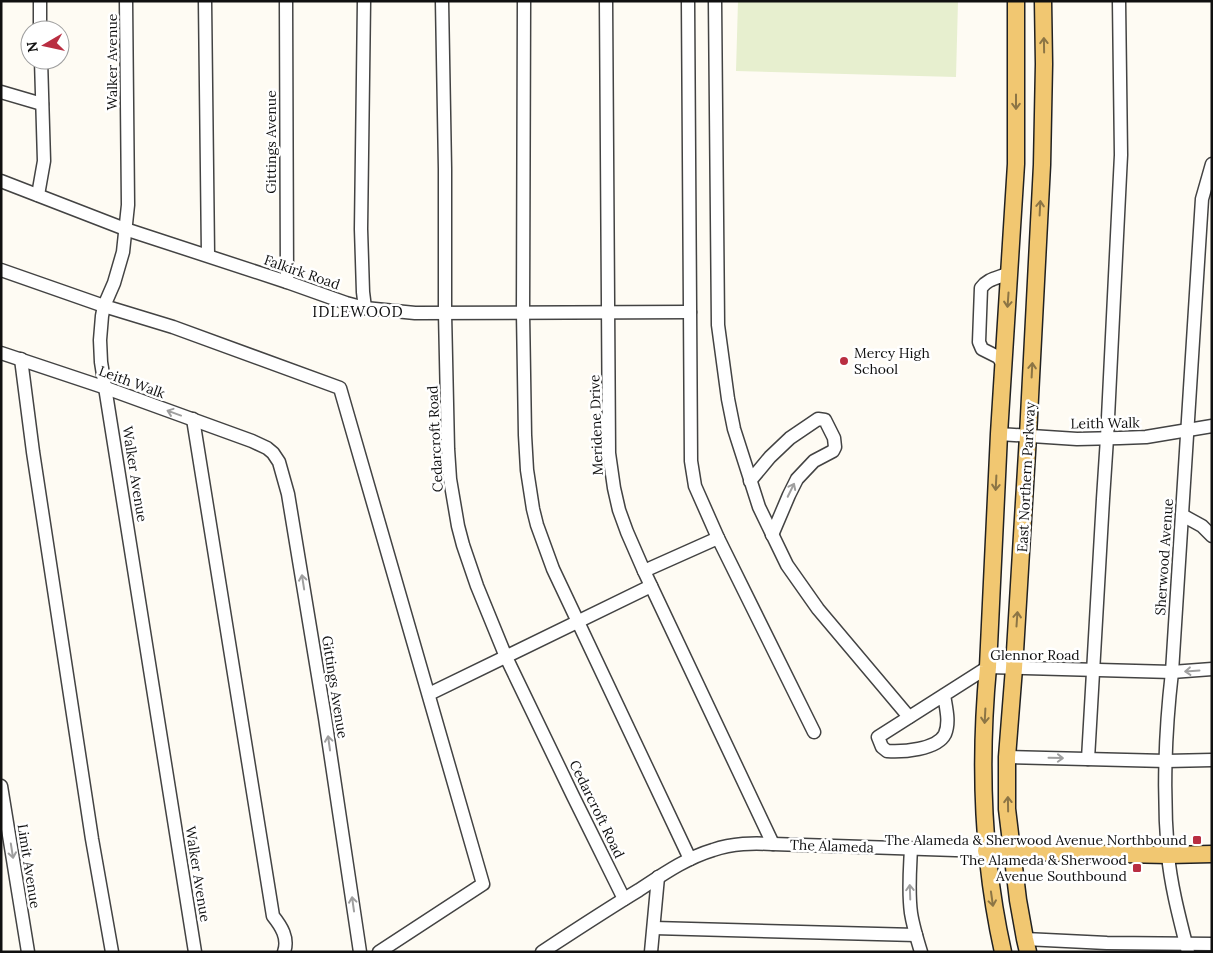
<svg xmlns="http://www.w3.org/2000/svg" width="1213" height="953" font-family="Lora,serif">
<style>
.pitch{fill:#e7efcf}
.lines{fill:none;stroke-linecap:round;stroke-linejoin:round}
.minor-casing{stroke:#434343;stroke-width:15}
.major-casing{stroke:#212121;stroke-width:19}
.minor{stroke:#fff;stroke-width:12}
.major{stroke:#f1c771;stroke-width:16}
.oneway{stroke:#8c7545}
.oneway2{stroke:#9f9f9f}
.poi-dot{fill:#b92e41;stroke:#fff;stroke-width:2}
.labels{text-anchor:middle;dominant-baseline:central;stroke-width:5;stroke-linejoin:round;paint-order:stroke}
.street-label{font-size:14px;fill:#101010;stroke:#fff}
.poi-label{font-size:14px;fill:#101010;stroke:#fff;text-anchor:end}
.neighbourhood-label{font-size:15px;letter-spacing:1px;fill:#101010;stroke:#fff}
</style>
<rect width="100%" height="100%" fill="#fefbf3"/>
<path class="pitch" d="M 738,1 L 958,1 L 956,77 L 736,71 Z"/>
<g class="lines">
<g class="minor-casing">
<g id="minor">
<path d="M 126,1 L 128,205 L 123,252 L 114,283 L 104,306 L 102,316 L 100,340 L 101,362 L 195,952"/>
<path d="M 205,1 L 208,255"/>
<path d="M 286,1 L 287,282"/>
<path d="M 364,1 L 361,229 L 363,292 L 365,308"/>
<path d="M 442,1 L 445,169 L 445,313 L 448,449 L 450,479 L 458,526 L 463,545 L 477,586 L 506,657 L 573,796 L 624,899"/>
<path d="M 524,1 L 523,313 L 525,435 L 527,470 L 533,509 L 537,525 L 553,569 L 690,859"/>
<path d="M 606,1 L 609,453 L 614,488 L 619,510 L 627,532 L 644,571 L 773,844"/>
<path d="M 688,1 L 691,461 L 695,486 L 718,538 L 814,732"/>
<path d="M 715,1 L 718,325 L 728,399 L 734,429 L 759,507 L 787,565 L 818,609 L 909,717"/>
<path d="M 40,30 L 40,1"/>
<path d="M 1,92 L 42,104"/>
<path d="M 1,181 L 125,229 L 287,282 L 346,303 L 365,308 L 415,313 L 690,312"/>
<path d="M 38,195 L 44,161 L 41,60"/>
<path d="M 1,270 L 104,306 L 173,327 L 340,388 L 483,884 L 379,952"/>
<path d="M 1,353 L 106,388 L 252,441 L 267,448 L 273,453 L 279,462 L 288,494 L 325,718 L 360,952"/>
<path d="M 21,359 L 33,452 L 92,839 L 112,952"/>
<path d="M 1003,364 L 998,357 L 982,349 L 979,342 L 981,288 C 988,278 999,278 1009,273"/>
<path d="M 193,419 L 273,916 C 281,926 289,938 284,952"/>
<path d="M 999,434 L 1077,439 L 1120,438 L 1146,437 L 1212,426"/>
<path d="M 750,481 L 770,457 L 790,438 L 818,419 L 825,420 L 834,438 L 835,447 L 833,451 L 814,461 L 797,479 L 789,495 L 772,535"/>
<path d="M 1182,515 L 1202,526 L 1212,536"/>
<path d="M 644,571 L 718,538"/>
<path d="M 429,694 L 651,586"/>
<path d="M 944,695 C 946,708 950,722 945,734 C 937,750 902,752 887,751 L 882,747 L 878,737 L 988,667 L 1172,672 L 1212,669"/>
<path d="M 1007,757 L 1166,761 L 1212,760"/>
<path d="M 1088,759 L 1103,499 L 1107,438 L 1121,155 L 1119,1"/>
<path d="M 1,786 L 28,952"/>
<path d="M 911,848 C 910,870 908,891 911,913 C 913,926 917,939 921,952"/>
<path d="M 654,928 L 916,935"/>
<path d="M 1025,939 L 1107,943 L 1212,944"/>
<path d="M 542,952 C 574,931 606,910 639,890 C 662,875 686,858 713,850 C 733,843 753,843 773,844 L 986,851"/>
<path d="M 651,952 L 658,877"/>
<path d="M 1188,952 C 1180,920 1171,887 1168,855 C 1163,795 1165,732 1172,672 L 1202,199 L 1212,164"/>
</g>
</g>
<g class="major-casing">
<g id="major">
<path d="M 986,851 L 1168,855 L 1212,854"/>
<path d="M 1003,952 C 982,858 979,763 988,667 L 999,434 L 1016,164 L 1016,1"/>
<path d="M 1028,952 L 1025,939 L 1018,900 L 1007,809 L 1007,757 L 1014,668 L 1028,436 L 1042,165 L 1044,64 L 1043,1"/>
</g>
</g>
<use href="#minor" class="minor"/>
<use href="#major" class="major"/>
</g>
<defs><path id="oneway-shaft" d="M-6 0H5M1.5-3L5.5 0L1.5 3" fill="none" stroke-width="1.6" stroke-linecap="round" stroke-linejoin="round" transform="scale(1.25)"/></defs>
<g class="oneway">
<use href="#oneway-shaft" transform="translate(1044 45) rotate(-91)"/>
<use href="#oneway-shaft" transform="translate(1016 102) rotate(90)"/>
<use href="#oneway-shaft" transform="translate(1040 208) rotate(-87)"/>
<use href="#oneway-shaft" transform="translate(1008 300) rotate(94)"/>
<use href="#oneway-shaft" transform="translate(1032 370) rotate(-87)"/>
<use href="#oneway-shaft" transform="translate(996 483) rotate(93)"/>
<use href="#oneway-shaft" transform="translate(1017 619) rotate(-86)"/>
<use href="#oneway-shaft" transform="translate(985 716) rotate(93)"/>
<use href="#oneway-shaft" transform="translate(1008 804) rotate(-91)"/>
<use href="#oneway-shaft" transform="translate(992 899) rotate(82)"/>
</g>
<g class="oneway2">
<use href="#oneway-shaft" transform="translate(174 413) rotate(-160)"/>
<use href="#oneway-shaft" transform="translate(791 490) rotate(-64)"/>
<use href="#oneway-shaft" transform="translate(303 582) rotate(-99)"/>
<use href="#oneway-shaft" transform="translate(1192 671) rotate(176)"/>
<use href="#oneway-shaft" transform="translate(329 743) rotate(-98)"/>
<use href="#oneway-shaft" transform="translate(1056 758) rotate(1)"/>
<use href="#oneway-shaft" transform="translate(12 851) rotate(81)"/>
<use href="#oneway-shaft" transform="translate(910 892) rotate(-92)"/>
<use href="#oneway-shaft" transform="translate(353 904) rotate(-98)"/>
</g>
<g class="poi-dot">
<circle cx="844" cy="361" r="5"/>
<rect x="1192" y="835" width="10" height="10" rx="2.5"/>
<rect x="1132" y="863" width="10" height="10" rx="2.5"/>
</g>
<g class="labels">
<g class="street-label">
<text transform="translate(112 62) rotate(-90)">Walker Avenue</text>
<text transform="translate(271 142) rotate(-90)">Gittings Avenue</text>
<text transform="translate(302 272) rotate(19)">Falkirk Road</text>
<text transform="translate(132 382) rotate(20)">Leith Walk</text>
<text transform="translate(1105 423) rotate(-1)">Leith Walk</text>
<text transform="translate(596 425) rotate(-92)">Meridene Drive</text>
<text transform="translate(435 439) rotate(-93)">Cedarcroft Road</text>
<text transform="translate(135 474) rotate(81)">Walker Avenue</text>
<text transform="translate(1026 477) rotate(-87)">East Northern Parkway</text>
<text transform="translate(1164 557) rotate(-86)">Sherwood Avenue</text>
<text x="1035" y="655">Glennor Road</text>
<text transform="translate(335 687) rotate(81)">Gittings Avenue</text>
<text transform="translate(597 809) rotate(64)">Cedarcroft Road</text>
<text transform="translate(832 846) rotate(2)">The Alameda</text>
<text transform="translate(29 866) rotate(81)">Limit Avenue</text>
<text transform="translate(198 874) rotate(81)">Walker Avenue</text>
</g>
<g class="poi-label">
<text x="854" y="353" text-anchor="start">Mercy High<tspan x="854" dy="16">School</tspan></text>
<text x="1187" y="840">The Alameda &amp; Sherwood Avenue Northbound</text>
<text x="1127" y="860">The Alameda &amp; Sherwood<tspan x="1127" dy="16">Avenue Southbound</tspan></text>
</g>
<g class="neighbourhood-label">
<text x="358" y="311">IDLEWOOD</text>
</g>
</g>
<rect width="1213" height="953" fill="none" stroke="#101010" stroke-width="5"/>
<g transform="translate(45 45) rotate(261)"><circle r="24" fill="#ffffff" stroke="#9f9f9f"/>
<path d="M0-4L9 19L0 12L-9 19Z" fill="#b92e41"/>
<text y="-8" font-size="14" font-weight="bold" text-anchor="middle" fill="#101010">N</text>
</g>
</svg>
